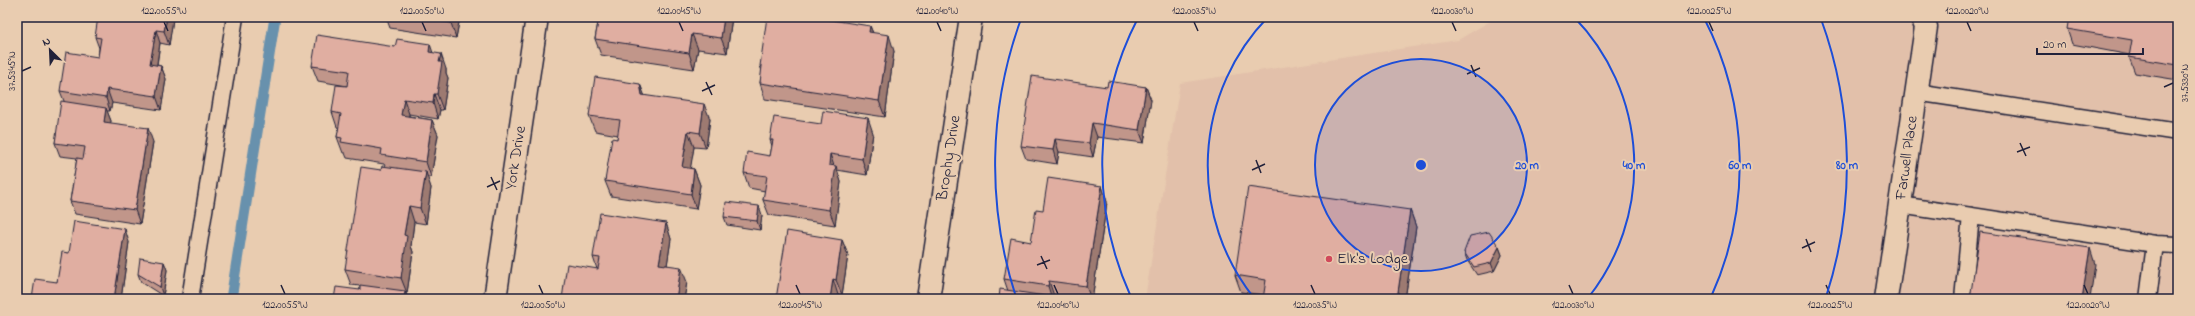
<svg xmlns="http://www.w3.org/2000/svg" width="2195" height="316" font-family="'Indie Flower',sans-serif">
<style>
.built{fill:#e2c0aa}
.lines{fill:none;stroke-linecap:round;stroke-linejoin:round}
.stream{stroke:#6891ad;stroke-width:11}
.service-casing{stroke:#22223b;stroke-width:19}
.minor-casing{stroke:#22223b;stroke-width:25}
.service{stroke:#e9ccb0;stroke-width:16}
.minor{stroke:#e9ccb0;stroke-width:22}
.wall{fill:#c1968a;stroke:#22223b}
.shaded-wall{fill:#9d7a71;stroke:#22223b}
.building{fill:#e0aea1;stroke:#22223b}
.ticks{fill:none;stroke:#22223b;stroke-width:1.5}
.ring{fill:none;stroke:#1d4ed8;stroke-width:2}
.poi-dot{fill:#d1495b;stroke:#e9ccb0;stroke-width:1.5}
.labels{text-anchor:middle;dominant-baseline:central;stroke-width:4;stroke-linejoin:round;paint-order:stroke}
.street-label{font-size:16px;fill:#22223b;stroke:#e9ccb0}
.poi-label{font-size:16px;fill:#22223b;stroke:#e9ccb0;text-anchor:start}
.centre{fill:#1d4ed8;stroke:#e9ccb0;stroke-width:2}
.ring-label{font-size:12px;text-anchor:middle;font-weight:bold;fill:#1d4ed8;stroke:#e9ccb0;stroke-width:4;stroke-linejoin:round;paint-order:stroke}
.neatline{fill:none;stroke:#22223b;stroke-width:1.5}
.ticks-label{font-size:10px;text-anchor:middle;fill:#22223b}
</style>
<rect width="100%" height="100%" fill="#e9ccb0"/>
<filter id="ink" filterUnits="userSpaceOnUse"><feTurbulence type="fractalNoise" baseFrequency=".025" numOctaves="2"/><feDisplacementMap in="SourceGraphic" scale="8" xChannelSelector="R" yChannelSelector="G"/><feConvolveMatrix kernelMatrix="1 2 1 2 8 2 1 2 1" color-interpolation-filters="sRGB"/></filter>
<g filter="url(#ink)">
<path class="built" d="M 1497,17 L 2178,17 L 2178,299 L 1145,299 L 1180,83 L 1458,40 Z"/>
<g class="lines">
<path class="stream" d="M 231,299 L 275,17"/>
<g class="service-casing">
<g id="service">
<path d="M 1916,92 L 2178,132"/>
<path d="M 1900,205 L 2155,244 L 2178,245"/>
<path d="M 190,299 L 235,17"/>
<path d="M 1963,299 L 1971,216"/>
<path d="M 2148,299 L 2155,244"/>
</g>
</g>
<g class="minor-casing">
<g id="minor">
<path d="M 495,299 L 537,17"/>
<path d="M 928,299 L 971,17"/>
<path d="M 1886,299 L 1926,27 L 1922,17"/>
</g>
</g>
<use href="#service" class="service"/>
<use href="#minor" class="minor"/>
</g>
<g class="wall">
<path d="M 386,17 L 460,17 L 456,38 L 390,28 Z"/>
<path d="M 599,17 L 732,17 L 727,53 L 698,49 L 694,69 L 601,55 L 595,39 Z"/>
<path d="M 2178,17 L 2178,80 L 2135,73 L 2129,57 L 2130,55 L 2072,44 L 2067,29 Z"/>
<path d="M 173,19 L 169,45 L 160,43 L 157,65 L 161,66 L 166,79 L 161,110 L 112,103 L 110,111 L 107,111 L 111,121 L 110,123 L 153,142 L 140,224 L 75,214 L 70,201 L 77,158 L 60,156 L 55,143 L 64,101 L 60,91 L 98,57 L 99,48 L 95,37 Z"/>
<path d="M 870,26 L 873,33 L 894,51 L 885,117 L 765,99 L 760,83 L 762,71 L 760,66 Z"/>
<path d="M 433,53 L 446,69 L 446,73 L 448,78 L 443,110 L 440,110 L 438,119 L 409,114 L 409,116 L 432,120 L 438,135 L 431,177 L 427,177 L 431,188 L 426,224 L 414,222 L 411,246 L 413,252 L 407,293 L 406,293 L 408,299 L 334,299 L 360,290 L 360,286 L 351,285 L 345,269 L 381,170 L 385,166 L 384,164 L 347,158 L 345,153 L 343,153 L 337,137 L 339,128 L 337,127 L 332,112 L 347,86 L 318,81 L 312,66 Z"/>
<path d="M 640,84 L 644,95 L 710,119 L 706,148 L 694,147 L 690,168 L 694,169 L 700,185 L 696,209 L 611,196 L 605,181 L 618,135 L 595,131 L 589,116 Z"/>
<path d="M 1107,87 L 1146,87 L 1151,100 L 1144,143 L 1097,137 L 1093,157 L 1059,152 L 1057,164 L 1026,159 L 1021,146 Z"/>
<path d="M 873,133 L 867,175 L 837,170 L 841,182 L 835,225 L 769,215 L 763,200 L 765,191 L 749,188 L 744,173 L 770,156 L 772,146 L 770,140 Z"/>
<path d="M 1102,186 L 1107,202 L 1092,299 L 1072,299 L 1054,296 L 1054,299 L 999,299 L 1008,291 L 1004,279 L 1031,242 L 1043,210 Z"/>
<path d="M 1410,210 L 1416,227 L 1405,299 L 1263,299 L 1264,295 L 1241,292 L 1235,275 Z"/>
<path d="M 762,215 L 760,230 L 727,225 L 724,217 Z"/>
<path d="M 666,223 L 671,239 L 667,265 L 687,282 L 684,299 L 562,299 L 597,269 L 593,257 Z"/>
<path d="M 842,240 L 848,255 L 842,295 L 838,295 L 776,299 Z"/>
<path d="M 129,242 L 121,299 L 32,299 L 57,282 L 69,253 Z"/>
<path d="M 1499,247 L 1502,255 L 1494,271 L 1477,275 L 1467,260 L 1464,252 Z"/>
<path d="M 164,262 L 167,270 L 163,296 L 141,282 L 138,274 Z"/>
</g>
<g class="shaded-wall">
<path d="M 167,17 L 172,17 L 173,19 L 169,45 L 164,31 Z"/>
<path d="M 452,17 L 460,17 L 456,38 L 451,23 Z"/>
<path d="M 724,17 L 732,17 L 727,53 L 721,38 Z"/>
<path d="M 870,26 L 876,41 L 869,32 Z"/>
<path d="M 156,30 L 160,43 L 155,77 L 150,64 Z"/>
<path d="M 692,34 L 698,49 L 694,69 L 689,53 Z"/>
<path d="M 889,35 L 894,51 L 885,117 L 879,101 Z"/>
<path d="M 430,44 L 435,59 L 429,52 Z"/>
<path d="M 441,54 L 446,69 L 446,73 L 448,78 L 443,110 L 437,94 L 439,62 Z"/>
<path d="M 161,66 L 166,79 L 161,110 L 156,96 Z"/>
<path d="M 640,84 L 646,99 L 642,95 Z"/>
<path d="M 1146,87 L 1151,100 L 1144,143 L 1139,130 Z"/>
<path d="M 107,89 L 112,103 L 110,111 L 106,98 Z"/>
<path d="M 434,94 L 440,110 L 438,119 L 433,103 Z"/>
<path d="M 404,99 L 409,114 L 407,131 L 401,115 Z"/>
<path d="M 704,104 L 710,119 L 706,148 L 700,133 Z"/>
<path d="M 106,108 L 111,121 L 108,135 L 104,122 Z"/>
<path d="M 868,118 L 873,133 L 867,175 L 862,159 Z"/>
<path d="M 432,120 L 438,135 L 431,177 L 426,162 Z"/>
<path d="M 1092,123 L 1097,137 L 1093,157 L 1089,143 Z"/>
<path d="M 148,128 L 153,142 L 140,224 L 135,210 Z"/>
<path d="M 688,131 L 694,147 L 688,183 L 682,167 Z"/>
<path d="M 1055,139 L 1059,152 L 1057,164 L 1053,150 Z"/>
<path d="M 830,154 L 835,169 L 836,166 L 841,182 L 835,225 L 829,210 L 829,165 Z"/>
<path d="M 694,169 L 700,185 L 696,209 L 691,194 Z"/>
<path d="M 426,172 L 431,188 L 426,224 L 420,208 Z"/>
<path d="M 1102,186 L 1107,202 L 1092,299 L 1091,299 L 1086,286 Z"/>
<path d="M 409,206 L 414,222 L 411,246 L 413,252 L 407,293 L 401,278 L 404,235 Z"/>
<path d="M 759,206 L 762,215 L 760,230 L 757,221 Z"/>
<path d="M 1410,210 L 1416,227 L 1405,299 L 1397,299 Z"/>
<path d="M 666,223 L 671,239 L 665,279 L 659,264 Z"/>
<path d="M 125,229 L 129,242 L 121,299 L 114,299 Z"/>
<path d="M 842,240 L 848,255 L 842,295 L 836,280 Z"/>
<path d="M 1499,247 L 1502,255 L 1494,271 L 1491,263 Z"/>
<path d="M 2090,248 L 2095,264 L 2090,299 L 2082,299 Z"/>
<path d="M 164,262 L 167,270 L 163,296 L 160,287 Z"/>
<path d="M 681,267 L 687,282 L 684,299 L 676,299 Z"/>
<path d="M 833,279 L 838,295 L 838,299 L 830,299 Z"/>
<path d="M 1049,281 L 1054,296 L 1054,299 L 1052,299 L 1048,286 Z"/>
<path d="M 405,291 L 408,299 L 404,299 Z"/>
</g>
<g class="building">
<path d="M 98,17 L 167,17 L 164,31 L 156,30 L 150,64 L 161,66 L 156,96 L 107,89 L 106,98 L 60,91 L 66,52 L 98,57 L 101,38 L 95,37 Z"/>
<path d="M 412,17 L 452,17 L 451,23 Z"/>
<path d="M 599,17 L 724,17 L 721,38 L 692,34 L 689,53 L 595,39 Z"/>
<path d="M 767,17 L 812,17 L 870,26 L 869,32 L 889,35 L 879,101 L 760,83 L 762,66 L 760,66 Z"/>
<path d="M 2069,17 L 2178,17 L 2178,65 L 2129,57 L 2132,40 L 2067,29 Z"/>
<path d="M 317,35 L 395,47 L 397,39 L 430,44 L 429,52 L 441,54 L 439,62 L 442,62 L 437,94 L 434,94 L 433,103 L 404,99 L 401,115 L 432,120 L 426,162 L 381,155 L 382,149 L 341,142 L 342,138 L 337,137 L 341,114 L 332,112 L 336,85 L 347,86 L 349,71 L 312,66 Z"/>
<path d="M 1032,76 L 1107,87 L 1108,81 L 1146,87 L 1139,130 L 1092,123 L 1089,143 L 1055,139 L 1053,150 L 1021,146 Z"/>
<path d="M 595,77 L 640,84 L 642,95 L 704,104 L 700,133 L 688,131 L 682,167 L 694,169 L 691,194 L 605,181 L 612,138 L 617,139 L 620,120 L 589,116 Z"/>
<path d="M 61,101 L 106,108 L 104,122 L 148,128 L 135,210 L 70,201 L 77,158 L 83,159 L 85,147 L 55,143 Z"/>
<path d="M 823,111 L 868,118 L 862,159 L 830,154 L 829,165 L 836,166 L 829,210 L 763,200 L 767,176 L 744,173 L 747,152 L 770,156 L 773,140 L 770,140 L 774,117 L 821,124 Z"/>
<path d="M 382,166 L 426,172 L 420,208 L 409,206 L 404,235 L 407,236 L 401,278 L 345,269 L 361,167 L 381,170 Z"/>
<path d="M 1048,178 L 1102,186 L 1086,286 L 1049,281 L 1048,286 L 1004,279 L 1011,238 L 1031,242 L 1036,209 L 1043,210 Z"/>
<path d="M 1248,187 L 1410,210 L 1397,299 L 1263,299 L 1266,280 L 1235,275 Z"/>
<path d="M 726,202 L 759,206 L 757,221 L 724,217 Z"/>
<path d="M 600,213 L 666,223 L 659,264 L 681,267 L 676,299 L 562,299 L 567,264 L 598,269 L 600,258 L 593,257 Z"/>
<path d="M 74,221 L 125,229 L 114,299 L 99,296 L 98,299 L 32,299 L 35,279 L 57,282 L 62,252 L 69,253 Z"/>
<path d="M 787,231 L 842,240 L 836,280 L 833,279 L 830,299 L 776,299 Z"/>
<path d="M 1489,232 L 1499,247 L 1491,263 L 1474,267 L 1464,252 L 1470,236 Z"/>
<path d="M 1980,232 L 2090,248 L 2082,299 L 1970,299 Z"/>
<path d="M 140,258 L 164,262 L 160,287 L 138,274 Z"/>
<path d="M 360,285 L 405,291 L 404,299 L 334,299 L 336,287 L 360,290 Z"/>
<path d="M 1000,289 L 1045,296 L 1045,299 L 999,299 Z"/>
</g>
</g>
<path class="ticks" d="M 164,22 L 168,31M 422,22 L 426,31M 679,22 L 683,31M 937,22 L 941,31M 1194,22 L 1198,31M 1452,22 L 1456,31M 1709,22 L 1713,31M 1967,22 L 1971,31M 1471,65 L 1476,77M 22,71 L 31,67M 1467,74 L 1480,68M 706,82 L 712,95M 2164,87 L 2173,83M 702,91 L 715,85M 2020,143 L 2026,156M 2017,152 L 2030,147M 1256,160 L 1261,173M 1252,170 L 1265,164M 491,177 L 497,190M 487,187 L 500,181M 1806,239 L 1811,252M 1802,248 L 1815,242M 1041,256 L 1047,269M 1037,265 L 1050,260M 281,285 L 285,294M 539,285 L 543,294M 796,285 L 800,294M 1054,285 L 1058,294M 1311,285 L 1315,294M 1569,285 L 1573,294M 1826,285 L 1830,294M 2084,285 L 2088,294"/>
<circle cx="1421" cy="165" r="106" fill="#1d4ed8" fill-opacity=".12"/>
<g class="ring">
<circle cx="1421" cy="165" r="106"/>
<path d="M1254 298A213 213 0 0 1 1268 17M1574 17A213 213 0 0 1 1588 298"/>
<path d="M1131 297A319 319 0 0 1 1138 18M1704 18A319 319 0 0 1 1711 297"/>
<path d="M1016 297A426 426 0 0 1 1021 19M1821 19A426 426 0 0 1 1826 297"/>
</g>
<circle class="poi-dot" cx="1329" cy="259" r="4"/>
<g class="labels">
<g class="street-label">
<text transform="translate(516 158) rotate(-81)">York Drive</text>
<text transform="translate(949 158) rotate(-81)">Brophy Drive</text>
<text transform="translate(1907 158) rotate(-82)">Farwell Place</text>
</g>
<g class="poi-label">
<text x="1337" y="259">Elk's Lodge</text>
</g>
</g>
<circle cx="1421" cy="165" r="6" class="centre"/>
<g class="ring-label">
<text x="1527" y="169">20 m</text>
<text x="1634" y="169">40 m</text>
<text x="1740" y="169">60 m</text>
<text x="1847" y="169">80 m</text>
</g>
<rect width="2195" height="316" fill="none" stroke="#e9ccb0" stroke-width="44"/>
<g transform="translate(50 50) rotate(336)" stroke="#e9ccb0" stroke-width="3" paint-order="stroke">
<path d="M0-3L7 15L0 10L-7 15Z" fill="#22223b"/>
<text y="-6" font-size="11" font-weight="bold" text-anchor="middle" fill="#22223b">N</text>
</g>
<path d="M2037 48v6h106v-6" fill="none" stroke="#22223b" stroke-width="2"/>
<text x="2043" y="48" font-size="12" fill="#22223b" stroke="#e9ccb0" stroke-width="3" paint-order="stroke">20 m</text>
<rect x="22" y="22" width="2151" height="272" class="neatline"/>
<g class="ticks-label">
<text x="164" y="14">122.0055°W</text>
<text x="422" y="14">122.0050°W</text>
<text x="679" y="14">122.0045°W</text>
<text x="937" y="14">122.0040°W</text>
<text x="1194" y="14">122.0035°W</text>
<text x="1452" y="14">122.0030°W</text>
<text x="1709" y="14">122.0025°W</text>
<text x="1967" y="14">122.0020°W</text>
<text transform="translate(11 71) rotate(-90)" y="4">37.5345°N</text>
<text transform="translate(2184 83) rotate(-90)" y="4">37.5330°N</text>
<text x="285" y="308">122.0055°W</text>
<text x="543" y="308">122.0050°W</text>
<text x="800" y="308">122.0045°W</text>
<text x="1058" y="308">122.0040°W</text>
<text x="1315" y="308">122.0035°W</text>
<text x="1573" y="308">122.0030°W</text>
<text x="1830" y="308">122.0025°W</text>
<text x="2088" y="308">122.0020°W</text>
</g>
</svg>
